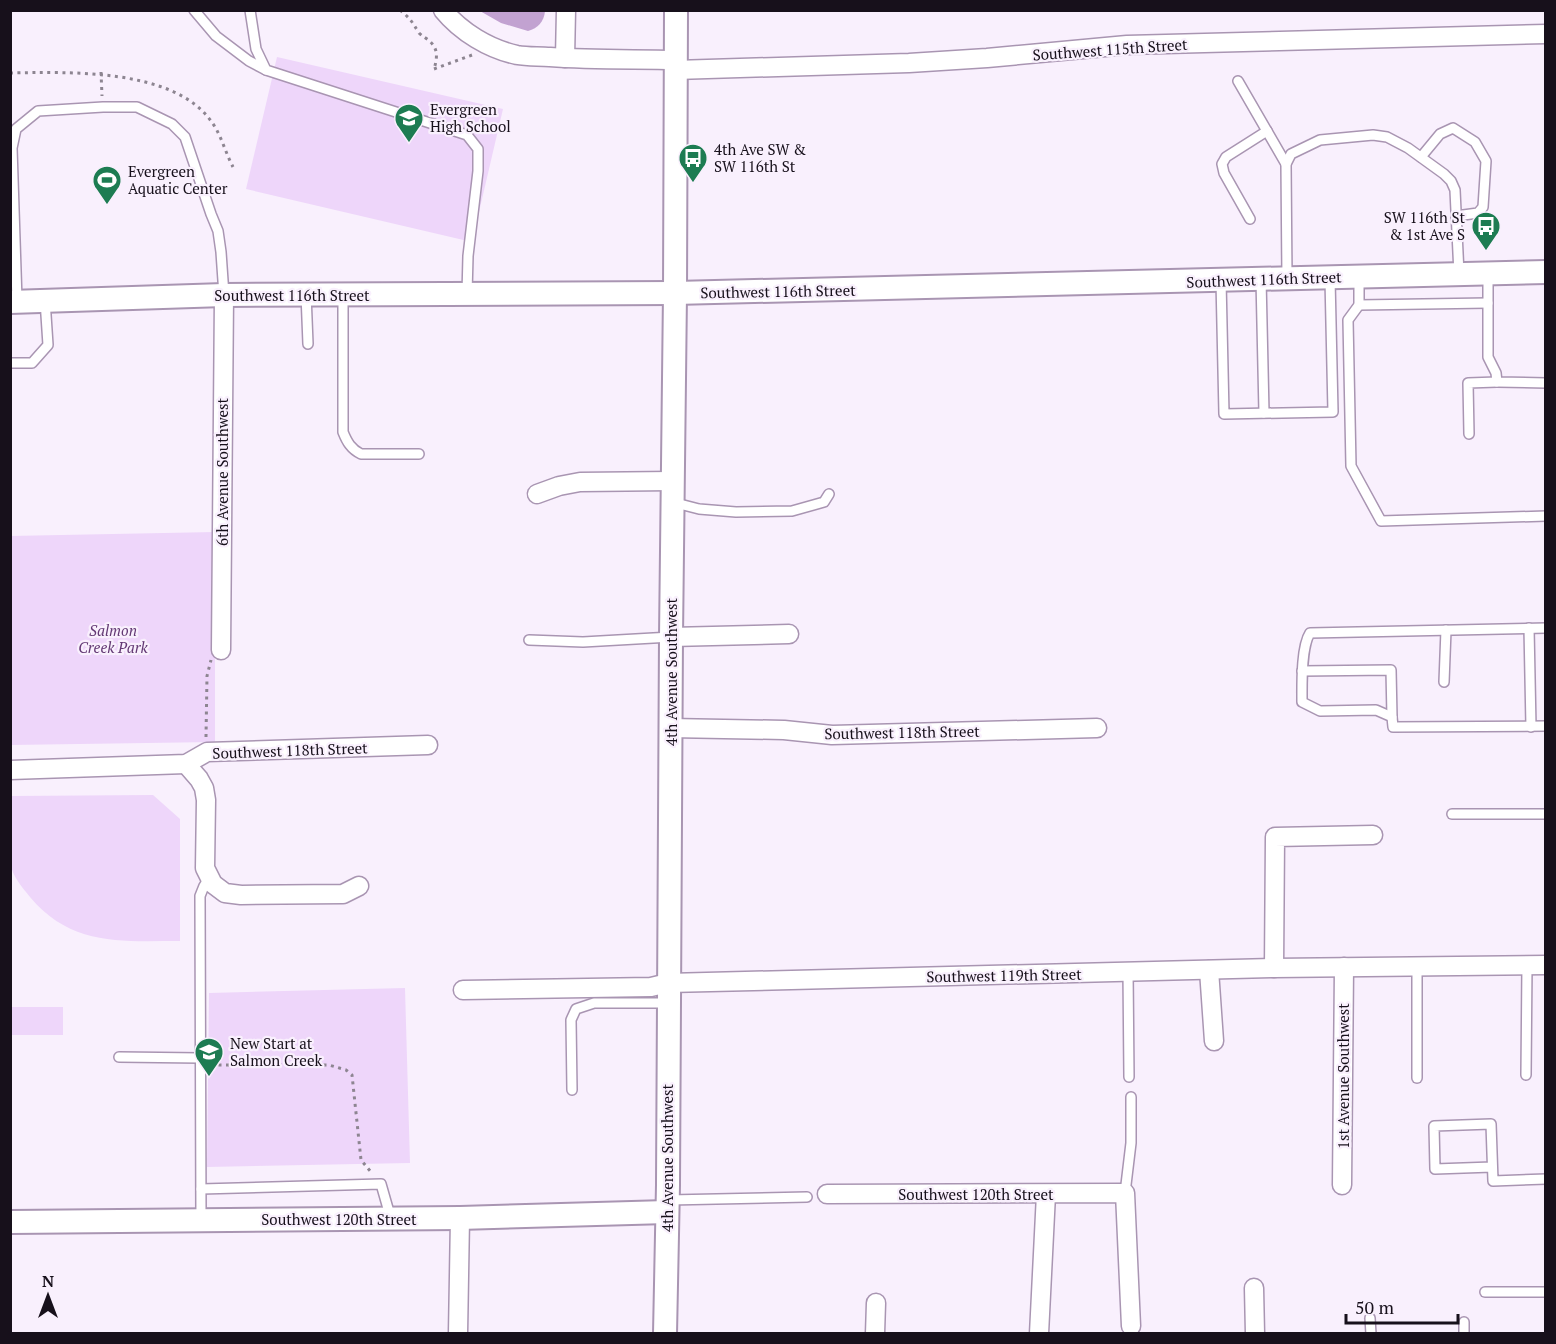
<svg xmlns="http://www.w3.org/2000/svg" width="1556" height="1344" font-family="'PT Serif',serif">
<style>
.green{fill:#eed6fa}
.water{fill:#c2a2d1}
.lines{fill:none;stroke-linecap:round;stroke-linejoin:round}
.service-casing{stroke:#a995b2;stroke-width:12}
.minor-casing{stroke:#a995b2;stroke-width:21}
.tertiary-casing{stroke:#a995b2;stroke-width:26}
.path{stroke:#8d8591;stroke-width:3;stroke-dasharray:3 4.5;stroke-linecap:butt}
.service{stroke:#fff;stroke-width:9}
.minor{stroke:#fff;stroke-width:18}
.tertiary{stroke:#fff;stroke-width:22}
.labels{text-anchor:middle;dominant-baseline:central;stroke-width:4.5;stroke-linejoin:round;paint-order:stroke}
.street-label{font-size:15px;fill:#17101b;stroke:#f9f0fd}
.poi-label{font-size:15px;fill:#17101b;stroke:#f9f0fd;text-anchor:start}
.park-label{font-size:15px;font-style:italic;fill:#633974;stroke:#f9f0fd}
</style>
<rect width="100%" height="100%" fill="#f9f0fd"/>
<g class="green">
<path d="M 277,57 L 503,109 L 472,242 L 246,189 Z"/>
<path d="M 215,532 L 215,742 L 11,745 L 10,536 Z"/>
<path d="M 153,795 L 180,819 L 180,941 C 122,941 72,947 30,897 C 23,888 13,877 11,866 C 9,860 10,853 10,847 C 10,830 10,813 11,796 Z"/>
<path d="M 405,988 L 410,1163 L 207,1167 L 209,993 Z"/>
<rect x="11" y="1007" width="52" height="28"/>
</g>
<path class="water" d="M 480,11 L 545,11 C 544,22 538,28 528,31 L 501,23 Z"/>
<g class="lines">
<g class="service-casing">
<g id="service">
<path d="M 194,10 L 216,36 L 249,61 L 266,70"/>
<path d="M 250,10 L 256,49 L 266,70 L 467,135 L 478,149 L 478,171 L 468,256 L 467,294"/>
<path d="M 1238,81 L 1286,164"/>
<path d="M 1421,157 L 1440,134 L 1453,128 L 1475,142 L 1486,161 L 1483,207 L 1478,213 L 1456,216"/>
<path d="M 1250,219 L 1224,173 L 1222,164 L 1226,157 L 1267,131"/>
<path d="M 1488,274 L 1488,357 L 1496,373 L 1497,382 L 1546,383"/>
<path d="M 1359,277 L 1359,305 L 1348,320 L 1351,466 L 1381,521 L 1546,516"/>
<path d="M 1287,278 L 1286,164 L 1291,154 L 1320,140 L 1373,135 L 1387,137 L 1408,148 L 1444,174 L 1451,181 L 1455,190 L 1459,274"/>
<path d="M 1261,279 L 1264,413"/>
<path d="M 1221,281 L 1224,414 L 1333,412 L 1330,279"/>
<path d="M 306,294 L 308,344"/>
<path d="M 343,294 L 343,432 C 347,442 351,449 361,454 L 419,454"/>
<path d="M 17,301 L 12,148 L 16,129 L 38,111 L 103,107 L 137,107 L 172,124 L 185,137 L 211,214 L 218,231 L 221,252 L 224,295"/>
<path d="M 1359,305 L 1488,303"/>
<path d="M 10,363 L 32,363 L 48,345 L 45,300"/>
<path d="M 1469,434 L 1468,383 L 1497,382"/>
<path d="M 672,502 L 699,509 L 736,512 L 792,511 L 824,502 L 829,494"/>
<path d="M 1529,628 L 1531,727"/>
<path d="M 1546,628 L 1310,633 C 1301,647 1302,684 1302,702 L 1320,711 L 1376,710 L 1392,717 L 1393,727 L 1546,726"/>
<path d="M 529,640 L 583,642 L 671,637"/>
<path d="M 1302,671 L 1391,670 L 1392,717"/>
<path d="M 1444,682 L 1446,630"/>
<path d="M 1452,814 L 1546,814"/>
<path d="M 1128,971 L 1129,1077"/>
<path d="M 119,1057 L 200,1058"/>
<path d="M 1526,1075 L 1527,965"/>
<path d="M 1417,1078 L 1417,966"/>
<path d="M 572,1090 L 571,1020 L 576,1009 L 594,1003 L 668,1003"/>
<path d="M 1492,1167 L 1435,1169 L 1434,1126 L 1491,1124 L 1493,1181 L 1546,1179"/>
<path d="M 201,1189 L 381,1184 L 391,1219"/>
<path d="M 1125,1193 L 1131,1143 L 1131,1097"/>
<path d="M 669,1200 L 807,1197"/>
<path d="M 201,1220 L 200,896 L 204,886 L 210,877"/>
<path d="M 1485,1292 L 1546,1292"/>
<path d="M 1370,1318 L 1371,1334"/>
<path d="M 1464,1334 L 1464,1322"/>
</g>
</g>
<g class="minor-casing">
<g id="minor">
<path d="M 443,10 C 461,32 489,49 517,55 C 528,57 539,56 550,57 C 592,60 634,59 675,60"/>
<path d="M 565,58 L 566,10"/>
<path d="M 675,70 L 909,63 L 987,58 L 1127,45 L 1546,34"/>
<path d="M 537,494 L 559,486 L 580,482 L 672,481"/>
<path d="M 671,637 L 789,634"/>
<path d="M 221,650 L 224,295"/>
<path d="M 670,728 L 784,730 L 832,735 L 1097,728"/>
<path d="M 186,764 L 199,779 L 204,788 L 206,800 L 205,868 L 213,884 L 225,893 L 241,895 L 343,894 L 359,886"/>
<path d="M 10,770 L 186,764 L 207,752 L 428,745"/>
<path d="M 1274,968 L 1275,837 L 1373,835"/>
<path d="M 1209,970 L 1214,1041"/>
<path d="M 463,990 L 651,987 L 668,983 L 1274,968 L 1546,965"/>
<path d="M 1342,1185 L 1344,967"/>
<path d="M 827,1194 L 1125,1193 L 1131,1326"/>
<path d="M 1254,1288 L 1255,1334"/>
<path d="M 458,1334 L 460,1218"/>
<path d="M 875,1334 L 876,1303"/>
<path d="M 1039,1334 L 1046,1194"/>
</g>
</g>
<g class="tertiary-casing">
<g id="tertiary">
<path d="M 10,302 L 224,295 L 675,293 L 1546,272"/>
<path d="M 10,1222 L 460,1218 L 667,1212"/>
<path d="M 665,1334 L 668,1185 L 671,637 L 675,293 L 676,10"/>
</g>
</g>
<g class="path">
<path d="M 400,10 C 411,19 412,22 419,33 C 422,36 423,36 427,39 C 438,47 438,56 434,69"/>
<path d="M 434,69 L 472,55"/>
<path d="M 101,72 L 102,96"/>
<path d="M 10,73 C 69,72 173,68 211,121 C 221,134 225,152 233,167"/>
<path d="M 206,737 L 207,676 L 211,660"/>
<path d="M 211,1065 L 329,1065 L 346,1070 L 352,1075 L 361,1160 L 371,1172"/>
</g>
<use href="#service" class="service"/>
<use href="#minor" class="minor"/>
<use href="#tertiary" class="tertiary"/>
</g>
<defs>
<g id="school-pin" transform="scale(1.5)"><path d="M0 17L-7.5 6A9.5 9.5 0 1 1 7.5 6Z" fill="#1d7c52" stroke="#f9f0fd"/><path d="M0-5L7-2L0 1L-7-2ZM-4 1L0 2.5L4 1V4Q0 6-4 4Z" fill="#fff"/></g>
<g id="bus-pin" transform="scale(1.5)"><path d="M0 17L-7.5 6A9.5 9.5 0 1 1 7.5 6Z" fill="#1d7c52" stroke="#f9f0fd"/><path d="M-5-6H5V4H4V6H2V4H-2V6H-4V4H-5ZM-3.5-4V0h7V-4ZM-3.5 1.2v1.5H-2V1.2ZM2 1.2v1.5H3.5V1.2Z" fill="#fff"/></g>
<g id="stadium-pin" transform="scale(1.5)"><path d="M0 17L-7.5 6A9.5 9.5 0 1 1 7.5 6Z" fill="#1d7c52" stroke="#f9f0fd"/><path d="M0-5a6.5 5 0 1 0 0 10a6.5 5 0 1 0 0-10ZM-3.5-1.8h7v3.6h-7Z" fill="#fff"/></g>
</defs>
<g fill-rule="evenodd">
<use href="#school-pin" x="409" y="118"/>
<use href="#bus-pin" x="693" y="158"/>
<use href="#stadium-pin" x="107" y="180"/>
<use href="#bus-pin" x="1486" y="226"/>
<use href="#school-pin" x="209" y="1052"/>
</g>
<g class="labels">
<g class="street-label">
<text transform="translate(1110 49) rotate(-4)">Southwest 115th Street</text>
<text transform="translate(1264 279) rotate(-2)">Southwest 116th Street</text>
<text transform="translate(778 291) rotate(-1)">Southwest 116th Street</text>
<text x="292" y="295">Southwest 116th Street</text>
<text transform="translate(222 472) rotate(-90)">6th Avenue Southwest</text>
<text transform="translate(671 672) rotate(-90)">4th Avenue Southwest</text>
<text transform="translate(902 732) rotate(-1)">Southwest 118th Street</text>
<text transform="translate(290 750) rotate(-2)">Southwest 118th Street</text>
<text transform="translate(1004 975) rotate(-1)">Southwest 119th Street</text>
<text transform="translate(1343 1076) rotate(-90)">1st Avenue Southwest</text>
<text transform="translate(667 1158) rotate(-90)">4th Avenue Southwest</text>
<text x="976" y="1194">Southwest 120th Street</text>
<text x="339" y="1219">Southwest 120th Street</text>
</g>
<g class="poi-label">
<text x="430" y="109">Evergreen<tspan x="430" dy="17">High School</tspan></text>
<text x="714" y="149">4th Ave SW &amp;<tspan x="714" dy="17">SW 116th St</tspan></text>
<text x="128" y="171">Evergreen<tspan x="128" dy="17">Aquatic Center</tspan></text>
<text x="1465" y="217" text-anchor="end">SW 116th St<tspan x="1465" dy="17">&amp; 1st Ave S</tspan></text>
<text x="230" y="1043">New Start at<tspan x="230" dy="17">Salmon Creek</tspan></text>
</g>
<g class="park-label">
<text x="113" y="630">Salmon<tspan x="113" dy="17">Creek Park</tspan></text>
</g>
</g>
<rect width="1556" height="1344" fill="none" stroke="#17101b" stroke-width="24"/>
<g transform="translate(48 1296)" stroke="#f9f0fd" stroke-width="4.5" paint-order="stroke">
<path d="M0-4.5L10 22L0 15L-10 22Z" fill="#17101b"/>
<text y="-9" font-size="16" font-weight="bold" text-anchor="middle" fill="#17101b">N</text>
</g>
<path d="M1346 1314v9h112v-9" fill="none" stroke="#17101b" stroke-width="3"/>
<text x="1355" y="1314" font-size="18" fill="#17101b" stroke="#f9f0fd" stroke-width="4.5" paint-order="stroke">50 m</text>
</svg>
